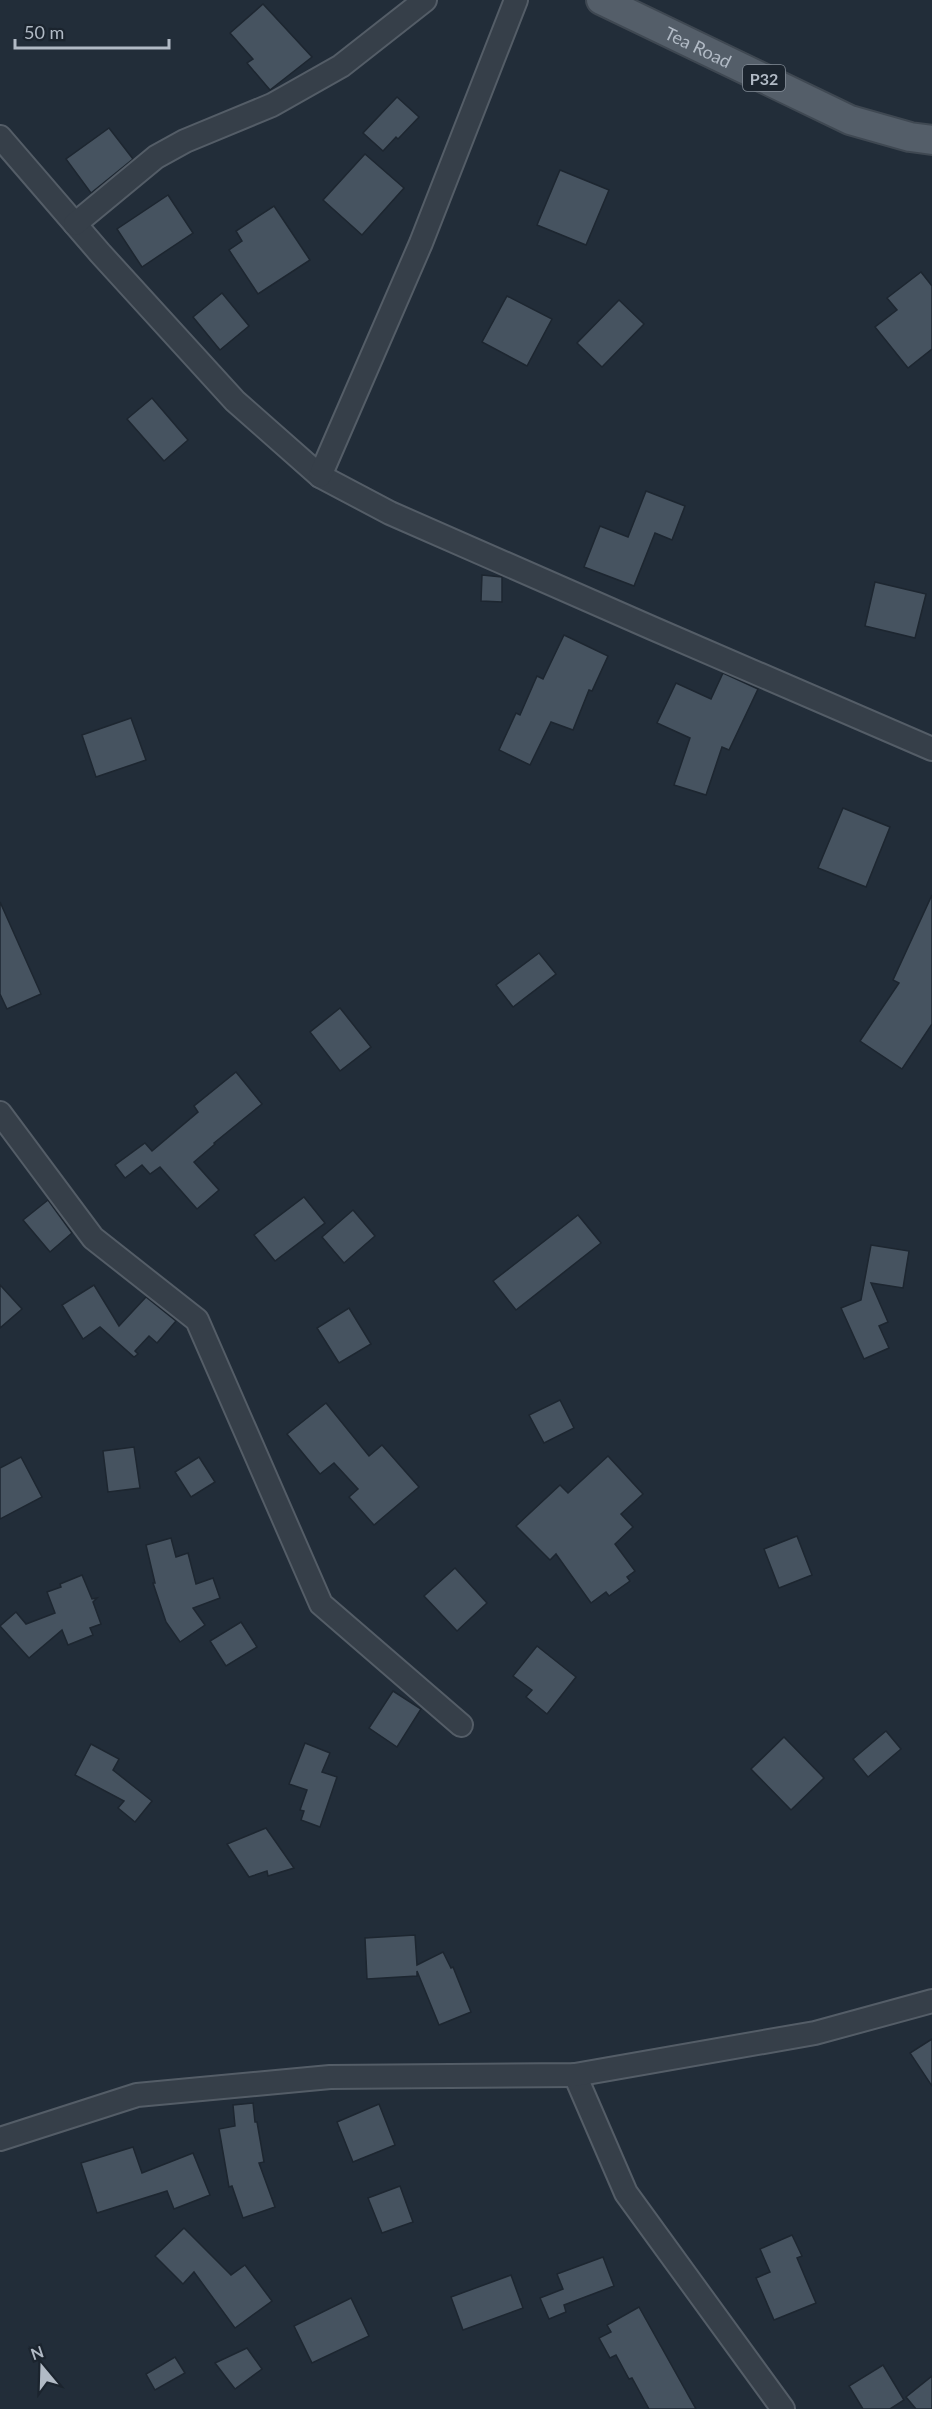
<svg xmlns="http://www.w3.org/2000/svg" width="932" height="2409" font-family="Lato,sans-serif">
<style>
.building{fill:#465360;stroke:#1d2630;stroke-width:1.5}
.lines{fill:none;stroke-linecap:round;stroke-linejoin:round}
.minor-casing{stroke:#545d67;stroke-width:26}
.major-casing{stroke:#3f4852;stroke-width:32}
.minor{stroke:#363f49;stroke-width:22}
.major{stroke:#545e69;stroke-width:28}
.labels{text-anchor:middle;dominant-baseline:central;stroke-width:6;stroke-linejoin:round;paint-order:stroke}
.shield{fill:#1b242e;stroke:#848d98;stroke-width:1.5}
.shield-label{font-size:16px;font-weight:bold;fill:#b1bac5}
.street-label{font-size:18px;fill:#b1bac5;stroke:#1b242e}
</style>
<rect width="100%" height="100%" fill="#222d39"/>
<g class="building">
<path d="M 263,4 L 312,57 L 270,90 L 247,63 L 253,59 L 230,33 Z"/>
<path d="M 397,97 L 419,117 L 398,139 L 396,137 L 383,151 L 363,133 Z"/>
<path d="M 109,128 L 133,159 L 91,193 L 66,159 Z"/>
<path d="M 365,154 L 404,188 L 362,235 L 323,200 Z"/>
<path d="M 560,170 L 609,190 L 586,245 L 537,225 Z"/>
<path d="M 168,195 L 193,233 L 142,267 L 117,229 Z"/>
<path d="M 274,206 L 310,260 L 258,294 L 229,250 L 242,241 L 236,231 Z"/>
<path d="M 921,272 L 932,286 L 932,349 L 908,368 L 875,327 L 897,310 L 887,298 Z"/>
<path d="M 222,293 L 249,326 L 220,350 L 193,317 Z"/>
<path d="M 507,296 L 552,319 L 527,366 L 482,342 Z"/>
<path d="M 619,300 L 644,324 L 602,367 L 577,343 Z"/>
<path d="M 152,398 L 188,440 L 164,461 L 127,419 Z"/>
<path d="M 646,491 L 685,506 L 672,540 L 655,533 L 634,586 L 584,567 L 600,526 L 628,537 Z"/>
<path d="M 482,575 L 502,577 L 502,602 L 481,601 Z"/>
<path d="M 875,582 L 926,594 L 915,638 L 865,626 Z"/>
<path d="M 564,635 L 608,656 L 592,691 L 589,690 L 573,730 L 551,722 L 530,765 L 499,750 L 516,713 L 520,715 L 537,676 L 543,679 Z"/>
<path d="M 723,673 L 758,689 L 729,750 L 722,747 L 706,795 L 674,785 L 690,738 L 657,723 L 676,683 L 711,699 Z"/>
<path d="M 131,718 L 146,760 L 96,777 L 82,735 Z"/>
<path d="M 843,808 L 890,827 L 866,887 L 818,868 Z"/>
<path d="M 932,895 L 932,1024 L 902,1069 L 860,1041 L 899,983 L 893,980 Z"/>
<path d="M 0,902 L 41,994 L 7,1009 L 0,994 Z"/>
<path d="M 539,953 L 556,974 L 513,1007 L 496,985 Z"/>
<path d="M 340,1008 L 371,1047 L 340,1071 L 310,1032 Z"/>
<path d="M 236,1072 L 262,1104 L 214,1143 L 215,1144 L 194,1162 L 219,1190 L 197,1209 L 160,1167 L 150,1174 L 142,1165 L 125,1178 L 115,1165 L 145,1143 L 152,1151 L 198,1112 L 194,1106 Z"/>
<path d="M 304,1197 L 325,1223 L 275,1261 L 254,1235 Z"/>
<path d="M 48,1200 L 72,1233 L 50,1252 L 23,1220 Z"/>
<path d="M 353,1210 L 375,1236 L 344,1263 L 322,1237 Z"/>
<path d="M 578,1215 L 601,1243 L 516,1310 L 493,1281 Z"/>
<path d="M 871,1245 L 909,1251 L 903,1288 L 871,1283 L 888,1322 L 879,1326 L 889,1348 L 864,1359 L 841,1308 L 861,1300 Z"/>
<path d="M 0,1285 L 22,1309 L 0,1328 Z"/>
<path d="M 94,1285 L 119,1326 L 146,1297 L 176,1321 L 157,1343 L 149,1336 L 135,1351 L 138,1354 L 134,1357 L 100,1327 L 83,1339 L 62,1305 Z"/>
<path d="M 349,1308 L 371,1344 L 339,1363 L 317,1328 Z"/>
<path d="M 560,1400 L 574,1428 L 544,1443 L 529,1415 Z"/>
<path d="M 326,1403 L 369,1456 L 382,1445 L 419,1487 L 374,1525 L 349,1497 L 358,1489 L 334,1463 L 320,1474 L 287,1434 Z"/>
<path d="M 134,1447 L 140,1488 L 108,1492 L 103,1451 Z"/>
<path d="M 608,1456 L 643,1494 L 621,1514 L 633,1527 L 615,1544 L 635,1571 L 627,1577 L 630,1581 L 609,1596 L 606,1592 L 591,1603 L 556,1554 L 550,1560 L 516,1526 L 560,1485 L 568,1493 Z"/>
<path d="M 21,1457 L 42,1497 L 0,1519 L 0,1468 Z"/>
<path d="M 199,1457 L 215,1482 L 191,1497 L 175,1472 Z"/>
<path d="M 797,1536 L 812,1575 L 779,1588 L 764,1549 Z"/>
<path d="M 171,1538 L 176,1557 L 188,1553 L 196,1584 L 213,1578 L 220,1598 L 193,1608 L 205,1625 L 180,1642 L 166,1622 L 153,1583 L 155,1583 L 146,1545 Z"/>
<path d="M 455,1568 L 487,1603 L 457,1631 L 424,1596 Z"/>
<path d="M 82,1575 L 92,1599 L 97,1598 L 93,1602 L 101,1624 L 90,1628 L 93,1635 L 68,1645 L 62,1630 L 29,1658 L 0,1626 L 16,1612 L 26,1624 L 55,1613 L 47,1592 L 61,1587 L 60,1584 Z"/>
<path d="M 241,1622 L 257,1647 L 226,1666 L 210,1641 Z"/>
<path d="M 537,1646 L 576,1677 L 547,1714 L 526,1697 L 532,1690 L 513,1676 Z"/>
<path d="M 393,1691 L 421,1709 L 397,1747 L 369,1728 Z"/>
<path d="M 886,1731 L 901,1749 L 868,1777 L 853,1759 Z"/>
<path d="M 784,1737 L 824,1778 L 791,1810 L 751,1769 Z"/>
<path d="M 305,1743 L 330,1753 L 322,1772 L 337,1777 L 320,1827 L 301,1820 L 304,1811 L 300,1810 L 307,1790 L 289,1784 Z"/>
<path d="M 91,1744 L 119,1759 L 113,1770 L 152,1801 L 135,1822 L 118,1808 L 124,1801 L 75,1775 Z"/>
<path d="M 266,1828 L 294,1868 L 268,1876 L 267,1871 L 249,1877 L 227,1844 Z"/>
<path d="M 415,1935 L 417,1965 L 443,1952 L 451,1968 L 453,1967 L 471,2012 L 439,2025 L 417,1971 L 417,1976 L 367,1979 L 365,1938 Z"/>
<path d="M 932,2039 L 932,2086 L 910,2053 Z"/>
<path d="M 253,2103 L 255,2122 L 257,2122 L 264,2162 L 259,2163 L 275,2207 L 243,2218 L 232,2186 L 229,2187 L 219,2129 L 235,2126 L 233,2105 Z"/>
<path d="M 379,2104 L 395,2145 L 353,2162 L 337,2122 Z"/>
<path d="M 133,2147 L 142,2173 L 193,2153 L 210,2195 L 174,2209 L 167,2191 L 97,2213 L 81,2163 Z"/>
<path d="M 400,2186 L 413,2222 L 382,2233 L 368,2198 Z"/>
<path d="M 184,2228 L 231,2275 L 245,2265 L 272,2301 L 235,2328 L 194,2272 L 183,2284 L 155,2256 Z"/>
<path d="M 792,2235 L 802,2256 L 797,2258 L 816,2303 L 774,2320 L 756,2278 L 770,2272 L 760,2249 Z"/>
<path d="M 603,2257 L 614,2286 L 564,2305 L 566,2312 L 549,2319 L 540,2298 L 563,2289 L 557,2274 Z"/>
<path d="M 511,2275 L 523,2308 L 463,2330 L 451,2297 Z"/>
<path d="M 351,2298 L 369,2336 L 312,2363 L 294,2326 Z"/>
<path d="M 639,2307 L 696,2409 L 649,2409 L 632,2378 L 629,2379 L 616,2355 L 610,2358 L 599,2338 L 611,2332 L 607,2325 Z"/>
<path d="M 247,2348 L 262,2369 L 235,2389 L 215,2363 Z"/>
<path d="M 175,2357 L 185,2373 L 155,2390 L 146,2374 Z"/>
<path d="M 883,2365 L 904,2400 L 890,2409 L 863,2409 L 849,2386 Z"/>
<path d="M 932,2376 L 932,2409 L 916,2409 L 906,2397 Z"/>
</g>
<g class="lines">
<g class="minor-casing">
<g id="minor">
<path d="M 0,137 L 100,253 L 235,401 L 320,476 L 390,513 L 652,628 L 932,749"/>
<path d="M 75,224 L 156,157 L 185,141 L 272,105 L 341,66 L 425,0"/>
<path d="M 320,476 L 421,243 L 516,0"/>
<path d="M 0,1113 L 93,1238 L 197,1320 L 321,1604 L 461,1725"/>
<path d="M 575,2075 L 626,2193 L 783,2409"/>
<path d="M 0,2139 L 137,2095 L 330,2077 L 575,2075 L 815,2033 L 932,2001"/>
</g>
</g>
<g class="major-casing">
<g id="major">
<path id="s1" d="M 601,0 L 850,120 L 910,137 L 932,140"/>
</g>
</g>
<use href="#minor" class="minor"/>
<use href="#major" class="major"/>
</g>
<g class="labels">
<rect class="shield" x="743" y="65" width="42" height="26" rx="4.5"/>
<g class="shield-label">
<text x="764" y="78">P32</text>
</g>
<g class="street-label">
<text stroke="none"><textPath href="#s1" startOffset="108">Tea Road</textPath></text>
</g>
</g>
<g transform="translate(42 2367) rotate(341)" stroke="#1b242e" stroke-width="4.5" paint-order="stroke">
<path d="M0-4.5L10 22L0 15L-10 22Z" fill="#b1bac5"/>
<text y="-9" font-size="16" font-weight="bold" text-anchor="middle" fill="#b1bac5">N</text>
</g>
<path d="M15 39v9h154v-9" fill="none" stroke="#b1bac5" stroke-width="3"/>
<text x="24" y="39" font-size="18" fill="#b1bac5" stroke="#1b242e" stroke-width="4.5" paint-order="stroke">50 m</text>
</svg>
